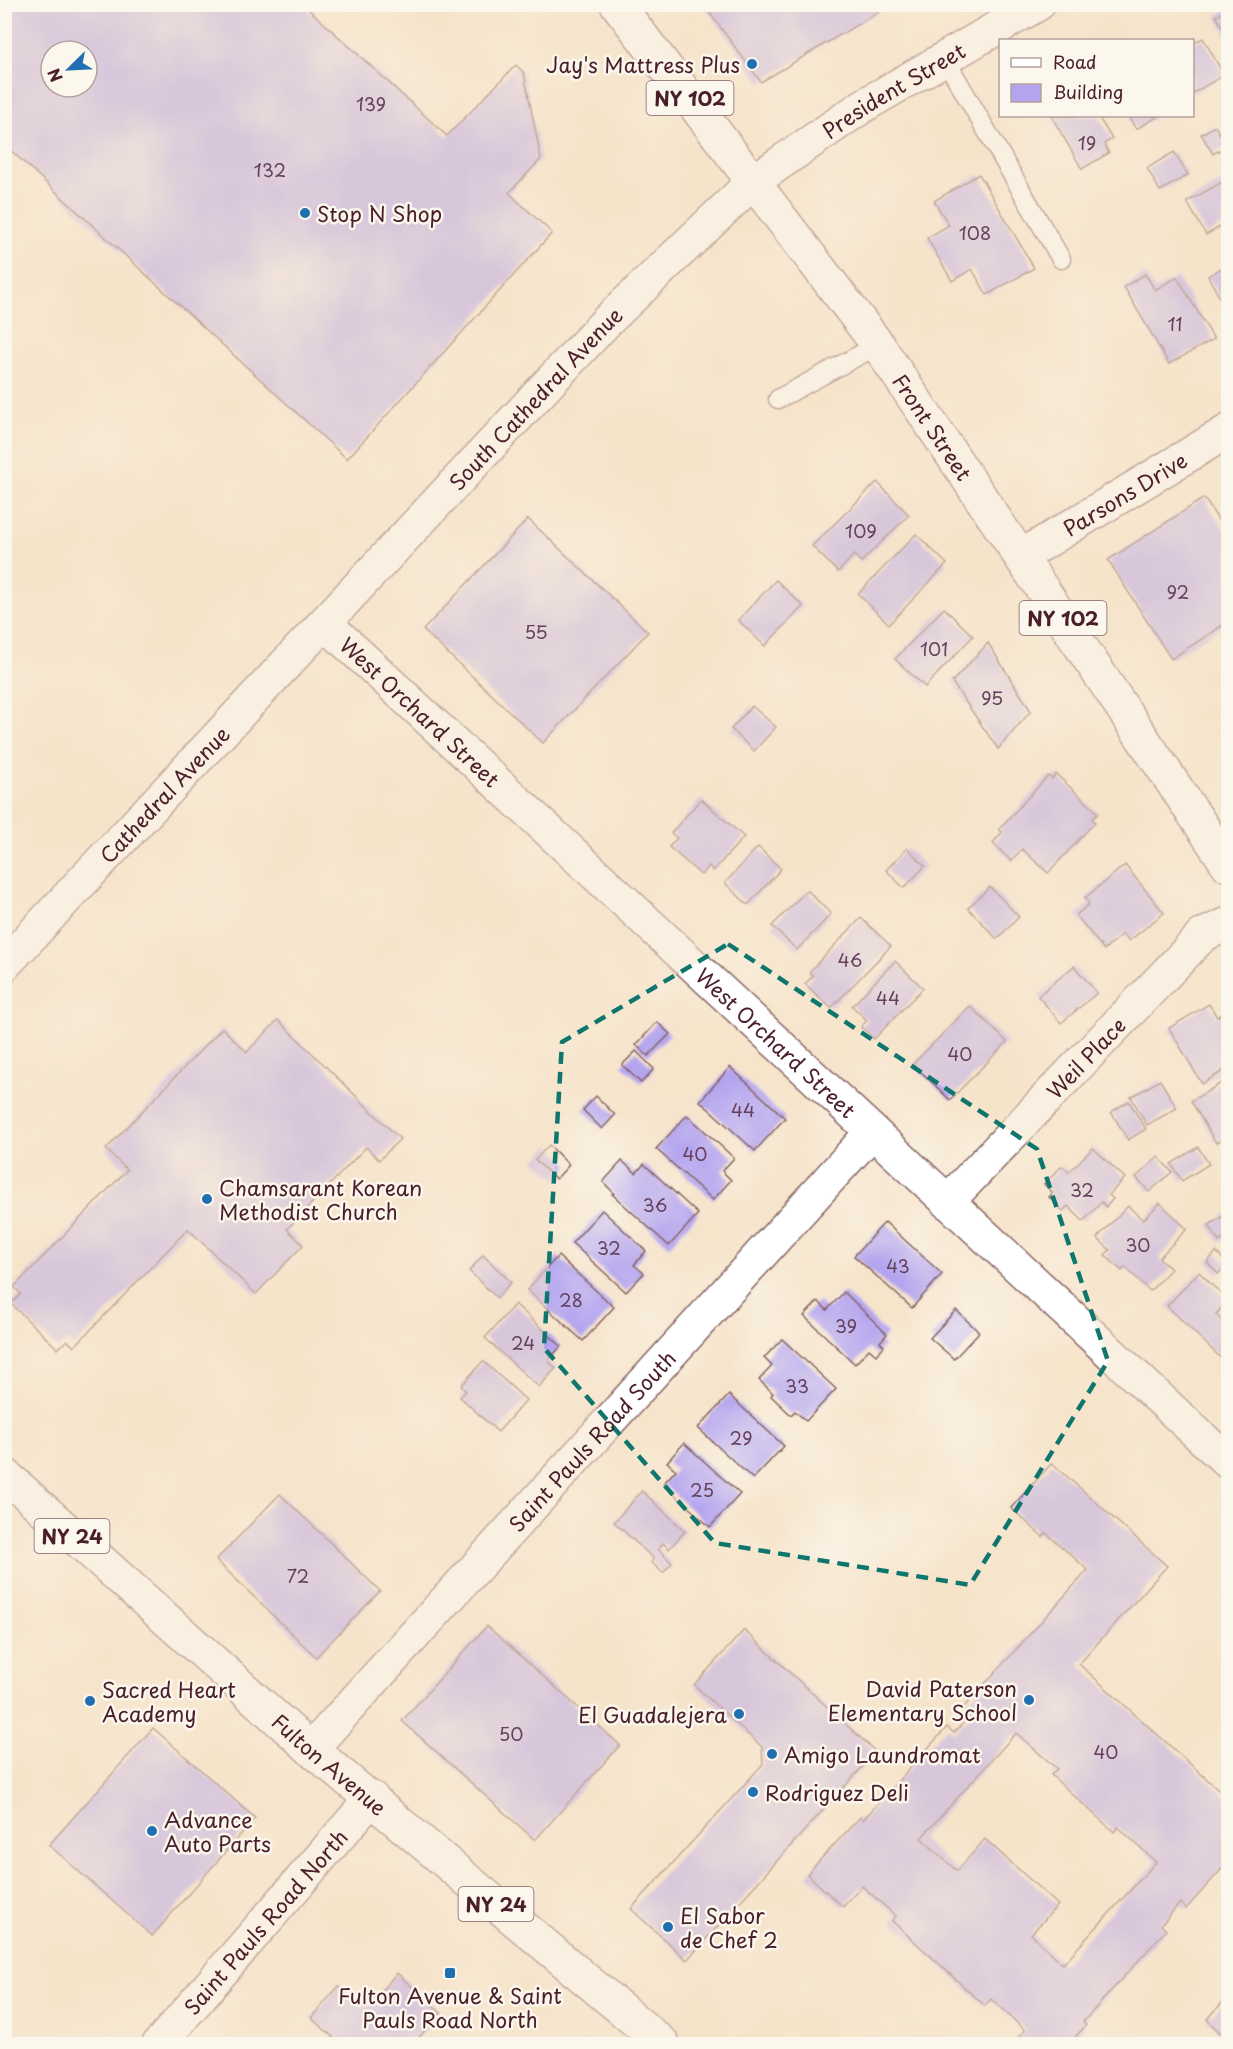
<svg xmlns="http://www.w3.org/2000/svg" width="1233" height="2049" font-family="'Playpen Sans',sans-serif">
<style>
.building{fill:#b4a4ef;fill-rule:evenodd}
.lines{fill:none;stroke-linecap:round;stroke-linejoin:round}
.lane-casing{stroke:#866463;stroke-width:21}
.street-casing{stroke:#866463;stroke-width:36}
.secondary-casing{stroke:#866463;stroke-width:36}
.primary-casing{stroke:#866463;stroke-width:36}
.lane{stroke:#fff;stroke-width:18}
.street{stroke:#fff;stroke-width:33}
.secondary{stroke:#fff;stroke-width:33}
.primary{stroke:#fff;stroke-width:33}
.marked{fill:none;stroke:#0f766e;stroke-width:4.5;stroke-dasharray:12 8;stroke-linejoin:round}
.poi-dot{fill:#1f6fb2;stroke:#fbf7ec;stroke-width:2}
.labels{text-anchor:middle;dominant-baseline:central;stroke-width:5;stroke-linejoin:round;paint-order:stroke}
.number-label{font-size:18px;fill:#64405c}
.shield{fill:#fbf7ec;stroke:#7f6065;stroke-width:1.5}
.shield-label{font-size:20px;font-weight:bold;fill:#4a1f2b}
.poi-label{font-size:21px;fill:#4a1f2b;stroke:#fbf7ec;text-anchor:start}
.street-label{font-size:21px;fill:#4a1f2b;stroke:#fbf7ec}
</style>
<rect width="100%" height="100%" fill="#fbf7ec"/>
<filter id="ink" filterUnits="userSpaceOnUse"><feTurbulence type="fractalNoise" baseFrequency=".0167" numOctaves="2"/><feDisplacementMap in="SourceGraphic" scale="12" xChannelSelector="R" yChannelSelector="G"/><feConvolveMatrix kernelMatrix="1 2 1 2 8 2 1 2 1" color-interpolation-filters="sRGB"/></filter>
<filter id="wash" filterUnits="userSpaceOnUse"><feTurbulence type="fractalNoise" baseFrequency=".008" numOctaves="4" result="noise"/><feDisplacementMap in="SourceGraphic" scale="24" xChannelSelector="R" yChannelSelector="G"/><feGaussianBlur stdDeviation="1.35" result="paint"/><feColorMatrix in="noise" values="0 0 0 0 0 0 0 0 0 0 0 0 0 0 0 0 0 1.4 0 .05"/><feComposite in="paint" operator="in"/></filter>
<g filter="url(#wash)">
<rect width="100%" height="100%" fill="#f6e4cb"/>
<g id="blocks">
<g class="building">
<path d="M 703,4 L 892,4 L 761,82 Z"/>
<path d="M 5,5 L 304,5 L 447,136 L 516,65 L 524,73 L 541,159 L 509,193 L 552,233 L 347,459 L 5,145 ZM 51,51 L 87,51 L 87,87 L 51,87 Z"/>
<path d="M 1228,9 L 1228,37 L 1216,16 Z"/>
<path d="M 1203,38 L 1224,75 L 1192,94 L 1192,44 Z"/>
<path d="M 1055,116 L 1098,116 L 1112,139 L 1104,144 L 1109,153 L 1082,169 L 1052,117 Z"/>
<path d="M 1128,116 L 1159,116 L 1136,129 Z"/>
<path d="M 1215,126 L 1227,146 L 1213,154 L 1201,134 Z"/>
<path d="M 1174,152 L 1188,175 L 1160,191 L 1147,168 Z"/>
<path d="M 979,174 L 1034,268 L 987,295 L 972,269 L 952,281 L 927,238 L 949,225 L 934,201 Z"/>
<path d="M 1222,182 L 1228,194 L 1228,222 L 1206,235 L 1187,202 Z"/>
<path d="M 1228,264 L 1228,313 L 1208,276 Z"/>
<path d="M 1145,274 L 1155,290 L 1177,277 L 1214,339 L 1169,364 L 1124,287 Z"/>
<path d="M 877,482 L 909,515 L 861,562 L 854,555 L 838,572 L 812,546 Z"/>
<path d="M 1204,498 L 1228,535 L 1228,622 L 1171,659 L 1108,560 Z"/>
<path d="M 528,519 L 648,632 L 543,743 L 423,630 Z"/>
<path d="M 916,534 L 947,564 L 889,624 L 858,594 Z"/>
<path d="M 776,580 L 803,606 L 765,646 L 738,620 Z"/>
<path d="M 944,608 L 973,636 L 925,687 L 895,659 Z"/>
<path d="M 988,643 L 1031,711 L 998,749 L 952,682 Z"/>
<path d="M 752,706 L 776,727 L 754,751 L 731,729 Z"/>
<path d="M 1056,774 L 1098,813 L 1092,819 L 1095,822 L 1048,873 L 1022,849 L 1011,861 L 993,843 L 1002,832 L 999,829 L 1048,776 L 1052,779 Z"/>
<path d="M 701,799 L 744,837 L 713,871 L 709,866 L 701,875 L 669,847 L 677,838 L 671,833 Z"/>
<path d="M 758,847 L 781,869 L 748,905 L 725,883 Z"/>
<path d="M 907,848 L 925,866 L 904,888 L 886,870 Z"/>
<path d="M 1125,865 L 1164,913 L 1129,941 L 1123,934 L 1104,950 L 1076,915 L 1089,904 L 1085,898 Z"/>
<path d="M 990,887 L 1019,917 L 997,939 L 968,908 Z"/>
<path d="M 807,890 L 831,914 L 797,950 L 772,926 Z"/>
<path d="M 861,918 L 891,946 L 831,1008 L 805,984 L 813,976 L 809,972 Z"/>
<path d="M 895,961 L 923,988 L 874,1039 L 861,1027 L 867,1020 L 852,1006 Z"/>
<path d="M 1074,966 L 1097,993 L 1061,1023 L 1038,996 Z"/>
<path d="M 1209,1004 L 1217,1017 L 1227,1011 L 1228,1013 L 1228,1068 L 1202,1084 L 1169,1028 Z"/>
<path d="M 970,1006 L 1007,1042 L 950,1100 L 913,1064 Z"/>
<path d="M 278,1020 L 400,1139 L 379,1160 L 366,1147 L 287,1229 L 303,1245 L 256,1294 L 188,1229 L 74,1347 L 67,1340 L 58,1349 L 11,1304 L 21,1294 L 14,1287 L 127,1170 L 106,1149 L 222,1028 L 247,1052 Z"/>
<path d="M 657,1022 L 670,1034 L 648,1056 L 636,1045 Z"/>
<path d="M 636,1051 L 654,1069 L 641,1083 L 622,1065 Z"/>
<path d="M 730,1067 L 785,1118 L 755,1151 L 700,1101 Z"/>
<path d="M 1228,1079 L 1228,1135 L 1216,1143 L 1191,1101 Z"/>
<path d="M 1160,1080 L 1177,1108 L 1147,1125 L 1131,1097 Z"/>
<path d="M 596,1096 L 615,1115 L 602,1129 L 583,1110 Z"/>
<path d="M 1129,1101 L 1146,1129 L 1128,1140 L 1111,1112 Z"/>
<path d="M 687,1115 L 734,1158 L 722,1171 L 731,1180 L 713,1200 L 656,1149 Z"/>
<path d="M 549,1145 L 569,1165 L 556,1179 L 535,1160 Z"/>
<path d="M 1198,1147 L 1209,1164 L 1182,1181 L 1171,1164 Z"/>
<path d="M 1093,1148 L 1125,1178 L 1109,1195 L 1113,1199 L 1106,1207 L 1102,1202 L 1083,1221 L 1068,1206 L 1063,1211 L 1049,1197 L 1053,1193 L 1044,1184 L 1062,1166 L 1069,1172 Z"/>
<path d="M 1158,1157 L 1172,1172 L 1149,1192 L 1136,1177 Z"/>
<path d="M 622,1161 L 636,1173 L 644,1164 L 698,1214 L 669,1246 L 612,1194 L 614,1193 L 603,1182 Z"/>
<path d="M 1160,1203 L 1187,1229 L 1159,1258 L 1171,1269 L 1150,1291 L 1125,1267 L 1122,1271 L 1105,1255 L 1110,1250 L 1097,1238 L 1128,1206 L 1143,1220 Z"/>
<path d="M 602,1210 L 646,1251 L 634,1265 L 644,1273 L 626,1292 L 572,1243 Z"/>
<path d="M 1228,1213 L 1228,1236 L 1219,1242 L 1209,1225 Z"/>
<path d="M 885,1222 L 942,1274 L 912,1308 L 854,1256 Z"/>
<path d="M 1216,1252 L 1228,1264 L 1218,1274 L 1207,1262 Z"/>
<path d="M 483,1255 L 511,1282 L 497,1298 L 469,1271 Z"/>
<path d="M 558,1256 L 614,1307 L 583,1341 L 527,1290 Z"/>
<path d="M 1199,1272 L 1228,1301 L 1216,1314 L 1228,1327 L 1228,1365 L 1167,1306 Z"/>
<path d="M 844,1292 L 887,1334 L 880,1342 L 884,1346 L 876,1355 L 869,1349 L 855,1364 L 804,1316 L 818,1301 L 827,1310 Z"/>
<path d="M 515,1304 L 561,1346 L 548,1361 L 556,1368 L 539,1387 L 485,1338 Z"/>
<path d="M 956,1310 L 979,1332 L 954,1359 L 930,1338 Z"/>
<path d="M 782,1339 L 836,1389 L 806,1421 L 795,1411 L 791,1415 L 771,1396 L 773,1393 L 759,1380 L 772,1366 L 764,1358 Z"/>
<path d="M 483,1361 L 526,1400 L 498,1432 L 460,1397 L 466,1391 L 461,1386 Z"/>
<path d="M 729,1395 L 784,1446 L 753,1479 L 698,1428 Z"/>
<path d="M 684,1443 L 740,1494 L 710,1527 L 663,1484 L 676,1470 L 667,1462 Z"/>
<path d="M 1052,1463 L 1167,1566 L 1079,1664 L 1228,1798 L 1228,1862 L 1186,1909 L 1180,1903 L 1161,1925 L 1166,1930 L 1083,2022 L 1086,2025 L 1069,2044 L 1012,2044 L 1025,2030 L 991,1999 L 985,2006 L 892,1921 L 896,1916 L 862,1886 L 843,1907 L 807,1874 L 860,1817 L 863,1820 L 947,1727 L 954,1733 L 970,1715 L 962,1709 L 1088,1570 L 1046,1533 L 1043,1537 L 1011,1508 ZM 1016,1733 L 1057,1769 L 1051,1775 L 1114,1832 L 1118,1827 L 1156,1862 L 1063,1964 L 1031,1934 L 1058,1905 L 985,1839 L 957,1871 L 921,1838 Z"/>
<path d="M 642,1491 L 685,1531 L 669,1549 L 663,1543 L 658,1549 L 672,1563 L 663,1573 L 651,1562 L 654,1559 L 614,1522 Z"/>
<path d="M 280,1494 L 380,1591 L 316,1657 L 216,1560 Z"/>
<path d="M 487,1626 L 620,1745 L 535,1840 L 402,1721 Z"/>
<path d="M 744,1630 L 876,1752 L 687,1960 L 631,1909 L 763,1764 L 762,1747 L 694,1685 Z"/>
<path d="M 153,1728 L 255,1818 L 152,1936 L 49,1845 Z"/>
<path d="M 397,1973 L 441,2013 L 413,2044 L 327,2044 L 333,2037 L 311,2018 L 339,1986 L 365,2009 Z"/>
<path d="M 1228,1996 L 1228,2040 L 1207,2020 Z"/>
</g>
</g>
</g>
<g filter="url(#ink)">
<use href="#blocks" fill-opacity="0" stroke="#866463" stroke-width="1.5"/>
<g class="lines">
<g class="lane-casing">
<g id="lane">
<path d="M 945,59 L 1061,259"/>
<path d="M 778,399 L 878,345"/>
</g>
</g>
<g class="street-casing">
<g id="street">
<path id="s1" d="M 1022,556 L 1228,431"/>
<path id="s2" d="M 325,623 L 1228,1462"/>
<path id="s3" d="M 947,1202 L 1203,935 L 1228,924"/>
<path id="s4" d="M 311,1749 L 872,1132"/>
<path id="s5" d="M 159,2044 L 372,1798"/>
</g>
</g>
<g class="secondary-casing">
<g id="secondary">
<path id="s6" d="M 4,965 L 606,322 L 754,181 L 863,106 L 1038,4"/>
</g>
</g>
<g class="primary-casing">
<g id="primary">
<path id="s7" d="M 617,4 L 878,345 L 1228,865"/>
<path id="s8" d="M 4,1474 L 311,1749 L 663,2044"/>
</g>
</g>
<use href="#lane" class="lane"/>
<use href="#street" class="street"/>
<use href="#secondary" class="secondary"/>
<use href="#primary" class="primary"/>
</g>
</g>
<path d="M0 0H1233V2049H0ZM 728,944 L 1037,1149 L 1108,1361 L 970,1585 L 715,1543 L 544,1348 L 562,1042 Z" fill="#f6e4cb" fill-opacity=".55" fill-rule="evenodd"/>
<path class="marked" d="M 728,944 L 1037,1149 L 1108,1361 L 970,1585 L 715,1543 L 544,1348 L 562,1042 Z"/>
<g class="poi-dot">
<circle cx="752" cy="64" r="6"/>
<circle cx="305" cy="213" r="6"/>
<circle cx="207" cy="1199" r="6"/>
<circle cx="1029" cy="1700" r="6"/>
<circle cx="90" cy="1701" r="6"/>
<circle cx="739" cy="1714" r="6"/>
<circle cx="772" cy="1754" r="6"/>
<circle cx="753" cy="1792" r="6"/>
<circle cx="152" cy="1831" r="6"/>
<circle cx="668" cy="1927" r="6"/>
<rect x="444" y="1967" width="12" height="12" rx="3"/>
</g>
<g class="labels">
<g class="number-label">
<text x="371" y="103">139</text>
<text x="1087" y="142">19</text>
<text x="270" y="169">132</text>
<text x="975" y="232">108</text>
<text x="1175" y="323">11</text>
<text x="861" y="530">109</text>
<text x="1178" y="591">92</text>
<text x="536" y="631">55</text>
<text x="934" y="648">101</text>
<text x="992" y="697">95</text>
<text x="850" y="959">46</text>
<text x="888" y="997">44</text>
<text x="960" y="1053">40</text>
<text x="743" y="1109">44</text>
<text x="695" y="1153">40</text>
<text x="1082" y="1189">32</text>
<text x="655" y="1204">36</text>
<text x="1138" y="1244">30</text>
<text x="609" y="1247">32</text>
<text x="898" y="1265">43</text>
<text x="571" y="1299">28</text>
<text x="846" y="1325">39</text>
<text x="523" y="1342">24</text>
<text x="797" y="1385">33</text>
<text x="741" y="1437">29</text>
<text x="702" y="1489">25</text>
<text x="298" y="1575">72</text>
<text x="511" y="1733">50</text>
<text x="1106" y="1751">40</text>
</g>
<g class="shield">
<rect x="646.5" y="81" width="87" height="34" rx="4.5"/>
<rect x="1019.5" y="601" width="87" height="34" rx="4.5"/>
<rect x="34.5" y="1519" width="75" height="34" rx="4.5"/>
<rect x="458.5" y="1887" width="75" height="34" rx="4.5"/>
</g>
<g class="shield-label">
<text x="690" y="98">NY 102</text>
<text x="1063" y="618">NY 102</text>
<text x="72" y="1536">NY 24</text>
<text x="496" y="1904">NY 24</text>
</g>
<g class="poi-label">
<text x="740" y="64" text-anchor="end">Jay's Mattress Plus</text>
<text x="317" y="213">Stop N Shop</text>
<text x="219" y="1187">Chamsarant Korean<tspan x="219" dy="24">Methodist Church</tspan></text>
<text x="1017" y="1688" text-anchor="end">David Paterson<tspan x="1017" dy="24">Elementary School</tspan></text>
<text x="102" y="1689">Sacred Heart<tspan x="102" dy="24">Academy</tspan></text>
<text x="727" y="1714" text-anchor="end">El Guadalejera</text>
<text x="784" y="1754">Amigo Laundromat</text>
<text x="765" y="1792">Rodriguez Deli</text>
<text x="164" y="1819">Advance<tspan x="164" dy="24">Auto Parts</tspan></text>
<text x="680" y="1915">El Sabor<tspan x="680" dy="24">de Chef 2</tspan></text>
<text x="450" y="1995" text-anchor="middle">Fulton Avenue &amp; Saint<tspan x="450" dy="24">Pauls Road North</tspan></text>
</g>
<g class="street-label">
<text stroke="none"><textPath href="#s6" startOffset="1252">President Street</textPath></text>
<text stroke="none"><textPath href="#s6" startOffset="777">South Cathedral Avenue</textPath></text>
<text stroke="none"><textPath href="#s7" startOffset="528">Front Street</textPath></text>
<text stroke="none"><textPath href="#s1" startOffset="120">Parsons Drive</textPath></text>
<text stroke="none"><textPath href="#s2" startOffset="130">West Orchard Street</textPath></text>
<text stroke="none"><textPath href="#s6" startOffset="234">Cathedral Avenue</textPath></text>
<text stroke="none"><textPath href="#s2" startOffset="616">West Orchard Street</textPath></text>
<text stroke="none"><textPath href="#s3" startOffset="200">Weil Place</textPath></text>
<text stroke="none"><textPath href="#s4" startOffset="417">Saint Pauls Road South</textPath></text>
<text stroke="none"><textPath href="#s8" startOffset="436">Fulton Avenue</textPath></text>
<text stroke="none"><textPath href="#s5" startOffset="162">Saint Pauls Road North</textPath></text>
</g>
</g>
<rect width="1233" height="2049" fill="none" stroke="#fbf7ec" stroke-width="24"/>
<rect x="999" y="39" width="195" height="78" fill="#fbf7ec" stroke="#b4a19f" stroke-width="1.5"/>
<rect x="1011" y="58" width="30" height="9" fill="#ffffff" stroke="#b4a19f" stroke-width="1.5"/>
<text x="1053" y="69" font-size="18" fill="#4a1f2b">Road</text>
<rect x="1011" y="84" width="30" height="18" fill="#b4a4ef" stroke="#b4a19f" stroke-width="1.5"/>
<text x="1053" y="99" font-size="18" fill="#4a1f2b">Building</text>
<g transform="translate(69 69) rotate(246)"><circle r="28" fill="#fbf7ec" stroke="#b4a19f" stroke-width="1.5"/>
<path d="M0-4.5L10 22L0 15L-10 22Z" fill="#1f6fb2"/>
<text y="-9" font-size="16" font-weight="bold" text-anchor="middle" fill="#4a1f2b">N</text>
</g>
</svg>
